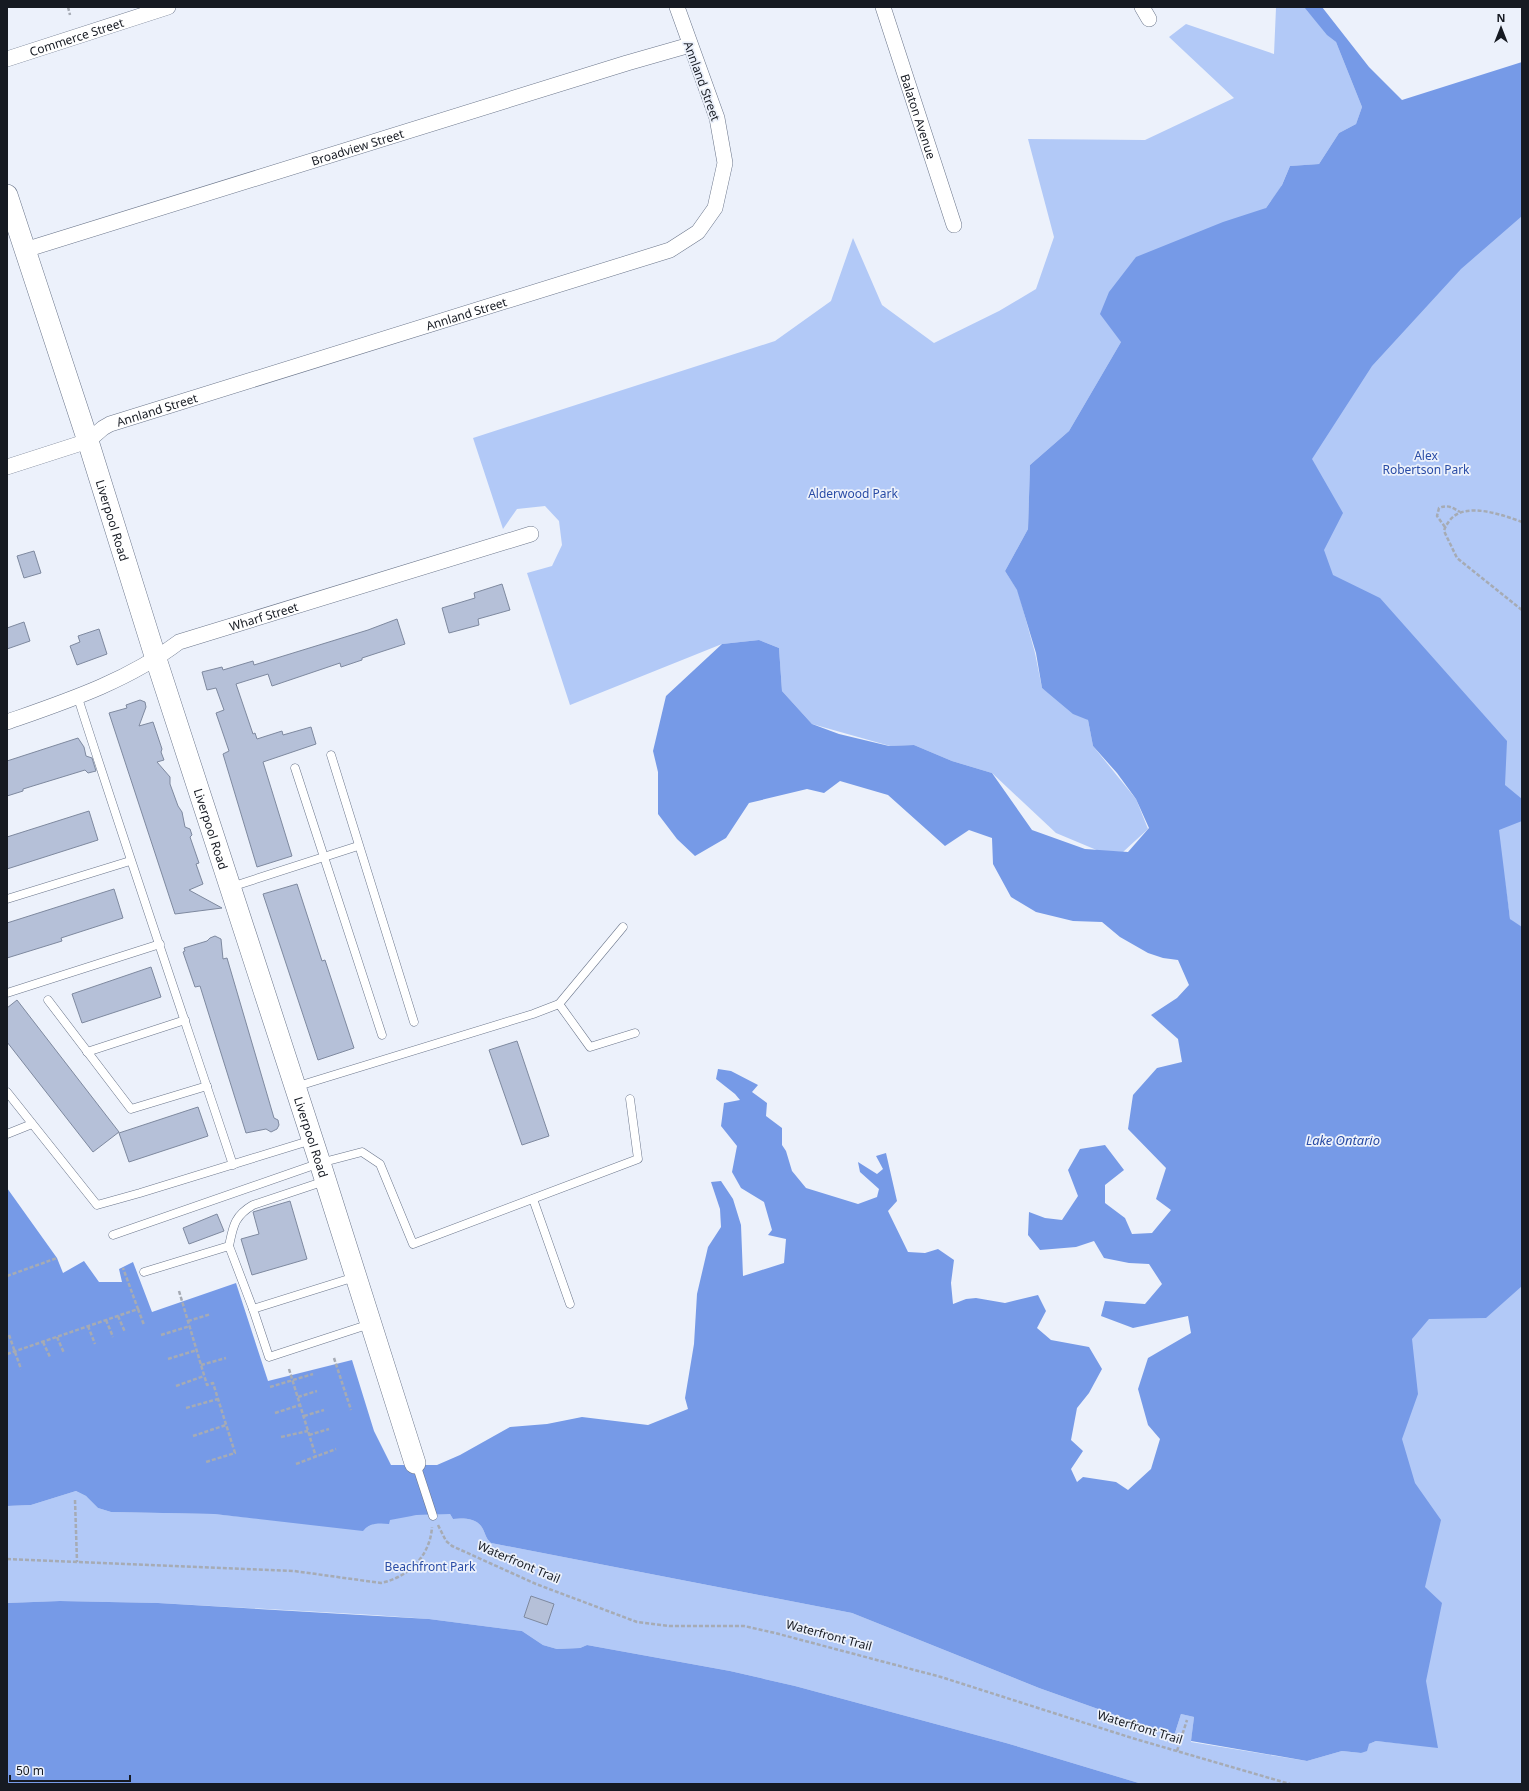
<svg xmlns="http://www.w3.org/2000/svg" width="1529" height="1791" font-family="'Noto Sans',sans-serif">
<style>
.green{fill:#b2c9f7}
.water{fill:#769ae7}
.building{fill:#b5c0d8;stroke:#7e899f}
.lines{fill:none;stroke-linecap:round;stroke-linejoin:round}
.lane-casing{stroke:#6b768b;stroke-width:9}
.street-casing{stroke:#6b768b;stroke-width:16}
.secondary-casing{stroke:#6b768b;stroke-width:22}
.path{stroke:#a6abb4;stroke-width:2.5;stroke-dasharray:4 2;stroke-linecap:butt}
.lane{stroke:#fff;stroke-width:8}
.street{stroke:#fff;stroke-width:15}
.secondary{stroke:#fff;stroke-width:21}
.labels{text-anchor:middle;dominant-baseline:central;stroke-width:3.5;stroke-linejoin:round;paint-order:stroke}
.street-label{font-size:12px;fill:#161a22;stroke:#ecf1fb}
.park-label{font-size:12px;fill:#294ca6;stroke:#ecf1fb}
.water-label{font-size:13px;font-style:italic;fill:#284ba5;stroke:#ecf1fb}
</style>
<rect width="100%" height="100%" fill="#ecf1fb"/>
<g class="green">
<path d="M 1278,7 L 1304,7 L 1330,37 L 1336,42 L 1362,107 L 1356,124 L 1339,133 L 1319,164 L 1290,166 L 1281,187 L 1266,208 L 1121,342 L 1069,431 L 1030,465 L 1028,529 L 1005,571 L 1018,591 L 1035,653 L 1042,688 L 1088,720 L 1093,746 L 1136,799 L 1148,829 L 1123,852 L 1099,851 L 1056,833 L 992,773 L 952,761 L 914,745 L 890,746 L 812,724 L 782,691 L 779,648 L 759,640 L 722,644 L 570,705 L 527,573 L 552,566 L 562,545 L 559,521 L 545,506 L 517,509 L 503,529 L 473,438 L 775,341 L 831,301 L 853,238 L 882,305 L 934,343 L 999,311 L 1036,289 L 1054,237 L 1028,139 L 1145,140 L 1234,98 L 1169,37 L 1186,24 L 1274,54 L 1276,8 Z"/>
<path d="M 1522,213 L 1522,939 L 1510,919 L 1504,876 L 1300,580 L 1283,401 Z"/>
<path d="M 1522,1216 L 1522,1784 L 1142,1784 L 1006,1743 L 795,1686 L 730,1671 L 587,1645 L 580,1648 L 557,1649 L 543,1645 L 522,1631 L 429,1619 L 373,1615 L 158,1603 L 60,1601 L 7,1603 L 7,1506 L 31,1505 L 76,1491 L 86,1496 L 98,1508 L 111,1512 L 214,1514 L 364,1529 C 385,1515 426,1514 450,1514 L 453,1519 C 462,1518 475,1518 481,1526 C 485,1531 485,1538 491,1543 L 852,1613 L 1039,1688 L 1174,1736 L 1181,1714 L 1194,1717 L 1191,1742 L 1307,1761 L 1342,1751 L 1361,1753 L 1369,1744 L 1376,1741 L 1417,1745 L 1376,1373 Z"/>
</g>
<g class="water">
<path d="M 1304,7 L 1322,7 L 1369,67 L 1402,100 L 1522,62 L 1522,216 L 1461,269 L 1372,366 L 1312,459 L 1343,513 L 1324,550 L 1333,575 L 1380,598 L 1507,741 L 1505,785 L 1522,799 L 1522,821 L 1499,830 L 1510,919 L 1522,927 L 1522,1286 L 1486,1318 L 1429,1319 L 1412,1339 L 1418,1394 L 1402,1439 L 1415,1483 L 1441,1520 L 1425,1587 L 1442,1603 L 1426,1681 L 1438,1748 L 1376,1741 L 1369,1744 L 1367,1751 L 1361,1753 L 1342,1751 L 1307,1761 L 1191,1741 L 1194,1717 L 1181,1714 L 1174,1736 L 1039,1688 L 852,1613 L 491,1543 C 485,1538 485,1531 481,1526 C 475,1518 462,1518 453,1519 L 450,1514 L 417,1515 L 390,1520 L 389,1524 C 379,1523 369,1523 363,1531 L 214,1514 L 111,1512 L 98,1508 L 86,1496 L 76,1491 L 31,1505 L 7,1506 L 7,1188 L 57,1258 L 63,1273 L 84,1261 L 99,1282 L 122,1282 L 119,1269 L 133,1262 L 152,1312 L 236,1283 L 268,1381 L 352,1360 L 374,1431 L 391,1465 L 437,1465 L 460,1455 L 510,1427 L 547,1424 L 582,1417 L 648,1425 L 688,1409 L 685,1398 L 694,1344 L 697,1294 L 708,1247 L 721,1227 L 720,1209 L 711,1182 L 721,1181 L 733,1199 L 741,1225 L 743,1276 L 784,1263 L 786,1239 L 768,1235 L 772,1230 L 764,1202 L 741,1188 L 732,1172 L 737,1146 L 721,1126 L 724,1103 L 740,1100 L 735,1094 L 716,1079 L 718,1069 L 731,1071 L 758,1085 L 752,1092 L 767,1103 L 766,1116 L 782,1128 L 782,1145 L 786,1151 L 792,1171 L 806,1188 L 858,1204 L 877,1197 L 879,1189 L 860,1172 L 858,1162 L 877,1174 L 883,1169 L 876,1156 L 886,1153 L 897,1201 L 888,1211 L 908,1252 L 925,1253 L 938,1249 L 954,1260 L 951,1283 L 953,1304 L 966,1299 L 976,1298 L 1005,1303 L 1038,1295 L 1046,1311 L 1037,1328 L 1051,1340 L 1089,1347 L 1102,1369 L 1089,1393 L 1077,1408 L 1071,1440 L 1083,1451 L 1071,1469 L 1077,1482 L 1083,1477 L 1116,1482 L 1128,1490 L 1151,1469 L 1160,1439 L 1148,1425 L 1138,1389 L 1148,1358 L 1191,1333 L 1188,1316 L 1133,1328 L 1101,1316 L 1105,1301 L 1145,1304 L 1162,1284 L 1149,1264 L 1129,1263 L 1104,1258 L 1094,1241 L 1076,1247 L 1040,1250 L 1028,1235 L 1029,1212 L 1045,1218 L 1062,1220 L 1078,1196 L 1068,1170 L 1080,1149 L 1105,1145 L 1124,1170 L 1105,1185 L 1105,1203 L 1125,1218 L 1132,1234 L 1152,1233 L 1171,1210 L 1156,1199 L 1166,1168 L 1128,1129 L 1133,1095 L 1157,1068 L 1182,1062 L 1178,1039 L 1151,1015 L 1177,998 L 1189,985 L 1178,960 L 1163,958 L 1148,953 L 1120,937 L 1102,922 L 1073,921 L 1036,912 L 1011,897 L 993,864 L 992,838 L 969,830 L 945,846 L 888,795 L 840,781 L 824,793 L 807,789 L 749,803 L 726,838 L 695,856 L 677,839 L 658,814 L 658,772 L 653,751 L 666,696 L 722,644 L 759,640 L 779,648 L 782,691 L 812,724 L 839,734 L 889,746 L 914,745 L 952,761 L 992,773 L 1032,830 L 1085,849 L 1128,852 L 1149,828 L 1136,799 L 1117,773 L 1093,746 L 1088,720 L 1073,714 L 1042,688 L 1036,653 L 1017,590 L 1005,571 L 1028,529 L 1030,465 L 1069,431 L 1121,342 L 1100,314 L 1109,292 L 1136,257 L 1223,222 L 1266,208 L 1282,185 L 1290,166 L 1319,164 L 1339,133 L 1356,124 L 1362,107 L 1336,42 L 1327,35 Z"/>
<path d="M 60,1601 L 158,1603 L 429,1619 L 522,1631 L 543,1645 L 557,1649 L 580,1648 L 587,1645 L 730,1671 L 795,1686 L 1006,1743 L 1142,1784 L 7,1784 L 7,1603 Z"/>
</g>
<g class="building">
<path d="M 34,551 L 41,573 L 24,578 L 17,556 Z"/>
<path d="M 502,584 L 510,610 L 478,619 L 479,625 L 449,633 L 442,608 L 475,598 L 474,593 Z"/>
<path d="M 397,619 L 405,644 L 362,658 L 362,660 L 341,667 L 340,663 L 272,686 L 268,674 L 236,684 L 253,734 L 255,733 L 257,739 L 282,731 L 283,735 L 311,727 L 316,744 L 263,762 L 292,856 L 257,867 L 223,754 L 229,751 L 216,713 L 224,710 L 216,688 L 207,690 L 202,672 L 222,667 L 223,670 L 253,661 L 254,665 L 368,630 Z"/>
<path d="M 24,622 L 30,641 L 7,649 L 7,628 Z"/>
<path d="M 99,629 L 107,654 L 77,665 L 70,646 L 80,642 L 78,636 Z"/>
<path d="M 140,700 L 145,702 L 146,707 L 139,726 L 153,722 L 162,749 L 161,752 L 164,760 L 157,762 L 170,777 L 170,784 L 178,806 L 182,812 L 185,827 L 190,829 L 192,835 L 190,837 L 199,863 L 196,864 L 203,884 L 189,890 L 222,908 L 175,914 L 109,713 L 127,708 L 126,705 Z"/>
<path d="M 78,738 L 84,747 L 86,756 L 92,758 L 96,771 L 88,773 L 85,770 L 23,789 L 23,791 L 7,796 L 7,761 Z"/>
<path d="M 89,811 L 98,840 L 7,869 L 7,837 Z"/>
<path d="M 297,884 L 322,961 L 325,960 L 354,1048 L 318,1060 L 263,894 Z"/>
<path d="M 114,889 L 123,918 L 61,938 L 62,941 L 7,958 L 7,923 Z"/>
<path d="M 215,936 L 221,939 L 223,959 L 227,958 L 274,1118 L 278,1120 L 279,1125 L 277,1129 L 271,1132 L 266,1129 L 246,1133 L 200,986 L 195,987 L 183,952 L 185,951 L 184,948 L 207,941 L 210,938 Z"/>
<path d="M 151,967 L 161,997 L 82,1023 L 72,994 Z"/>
<path d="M 17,1000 L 119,1132 L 93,1152 L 7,1042 L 7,1008 Z"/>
<path d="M 517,1041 L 549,1136 L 522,1145 L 489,1050 Z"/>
<path d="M 198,1107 L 208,1136 L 129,1162 L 119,1133 Z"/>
<path d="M 290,1201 L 307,1259 L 252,1275 L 241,1239 L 259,1234 L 253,1212 Z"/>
<path d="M 217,1214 L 224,1231 L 189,1244 L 183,1228 Z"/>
<path d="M 531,1596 L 554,1604 L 547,1625 L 524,1617 Z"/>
</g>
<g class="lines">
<g class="lane-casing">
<g id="lane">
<path d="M 78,698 C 128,854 181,1009 233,1165"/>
<path d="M 331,755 L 414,1022"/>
<path d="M 295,768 L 382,1035"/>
<path d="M 231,887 L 358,846"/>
<path d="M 7,899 L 130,861"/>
<path d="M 7,993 L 160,944"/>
<path d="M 48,1000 L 131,1109 L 207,1086"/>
<path d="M 559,1004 L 590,1047 L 635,1033"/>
<path d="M 87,1052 L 185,1020"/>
<path d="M 295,1087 L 533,1014 L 559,1004 L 623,927"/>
<path d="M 7,1092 L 97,1205 L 140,1193 L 312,1140"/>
<path d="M 7,1134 L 32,1124"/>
<path d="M 533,1199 L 570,1304"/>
<path d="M 113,1235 L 320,1163 L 362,1152 L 380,1164 L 413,1244 L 638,1159 L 630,1099"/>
<path d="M 229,1246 C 233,1227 234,1216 253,1205 L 325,1181"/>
<path d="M 144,1272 L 229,1246 L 253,1309"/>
<path d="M 355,1277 L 253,1309 L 269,1357 L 370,1324"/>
<path d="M 416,1464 L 433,1516"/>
</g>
</g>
<g class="street-casing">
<g id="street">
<path id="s1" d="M 883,7 L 954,225"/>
<path d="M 1142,7 L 1149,19"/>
<path id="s2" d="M 7,59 L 168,7"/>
<path id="s3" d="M 25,250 L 627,63 L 690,45"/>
<path id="s4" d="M 7,467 L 88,441 L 103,428 L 110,424 L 670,250 L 698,232 L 715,208 L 725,163 L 717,118 L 677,7"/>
<path id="s5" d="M 7,722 C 67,701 128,681 179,642 L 531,534"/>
</g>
</g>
<g class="secondary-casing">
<g id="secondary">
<path id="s6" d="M 7,195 L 88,441 L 156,659 L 320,1163 L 415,1463"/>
</g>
</g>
<g class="path">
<path d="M 68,7 L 70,15"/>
<path d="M 1522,522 C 1503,515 1465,501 1450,520 C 1447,524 1445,527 1444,531 L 1457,558 L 1522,610"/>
<path d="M 1445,527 L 1437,516 L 1439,508 C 1448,504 1453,508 1460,512"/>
<path d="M 7,1188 L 8,1188"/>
<path d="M 7,1276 L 57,1258"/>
<path d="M 179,1291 L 207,1385 L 213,1383 L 235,1453 L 206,1462"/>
<path d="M 138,1309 L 144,1325"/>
<path d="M 118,1316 L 125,1332"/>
<path d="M 106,1320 L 113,1337"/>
<path d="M 188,1321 L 211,1314"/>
<path d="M 88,1326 L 95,1344"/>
<path d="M 9,1335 L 21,1369"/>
<path d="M 161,1335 L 190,1326"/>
<path d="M 57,1337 L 64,1353"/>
<path d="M 43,1342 L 50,1357"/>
<path d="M 7,1354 L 138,1309 L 123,1268"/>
<path d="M 334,1358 L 351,1410"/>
<path d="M 168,1359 L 197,1350"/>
<path d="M 201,1365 L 226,1358"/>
<path d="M 289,1369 L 316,1457"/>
<path d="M 176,1386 L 204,1376"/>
<path d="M 270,1387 L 313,1374"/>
<path d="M 298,1397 L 317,1391"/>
<path d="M 186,1408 L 218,1399"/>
<path d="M 275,1413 L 300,1405"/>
<path d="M 304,1416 L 324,1410"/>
<path d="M 309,1435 L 329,1429"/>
<path d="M 193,1436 L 226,1425"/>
<path d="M 281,1437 L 308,1431"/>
<path d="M 296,1464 L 336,1449"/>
<path d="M 75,1500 L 77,1562"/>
<path d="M 438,1525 L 446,1541 L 452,1546 L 536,1584 L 637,1622 L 669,1626 L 744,1626 L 775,1633 L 941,1677 L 1132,1738 L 1290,1784"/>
<path d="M 7,1559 L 294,1571 L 381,1583 C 409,1577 430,1556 432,1527"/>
<path d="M 1177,1751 L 1187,1720"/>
</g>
<use href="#lane" class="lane"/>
<use href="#street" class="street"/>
<use href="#secondary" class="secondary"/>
</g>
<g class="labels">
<g class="street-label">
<text stroke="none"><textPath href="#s2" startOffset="73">Commerce Street</textPath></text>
<text transform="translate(702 81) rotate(70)">Annland Street</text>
<text stroke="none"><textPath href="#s1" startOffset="115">Balaton Avenue</textPath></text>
<text stroke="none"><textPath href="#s3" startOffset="348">Broadview Street</textPath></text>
<text stroke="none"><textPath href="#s4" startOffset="486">Annland Street</textPath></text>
<text stroke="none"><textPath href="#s4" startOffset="162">Annland Street</textPath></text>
<text stroke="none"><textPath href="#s6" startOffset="342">Liverpool Road</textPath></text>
<text stroke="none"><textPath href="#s5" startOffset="279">Wharf Street</textPath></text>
<text stroke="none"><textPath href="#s6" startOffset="666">Liverpool Road</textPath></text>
<text stroke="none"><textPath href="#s6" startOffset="990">Liverpool Road</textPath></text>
<text transform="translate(519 1562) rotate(23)">Waterfront Trail</text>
<text transform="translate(829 1635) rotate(15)">Waterfront Trail</text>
<text transform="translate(1140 1727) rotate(17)">Waterfront Trail</text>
</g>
<g class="park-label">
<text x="1426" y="455">Alex<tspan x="1426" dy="14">Robertson Park</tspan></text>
<text x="853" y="493">Alderwood Park</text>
<text x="430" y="1566">Beachfront Park</text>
</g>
<g class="water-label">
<text x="1343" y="1140">Lake Ontario</text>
</g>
</g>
<rect width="1529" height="1791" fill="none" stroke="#161a22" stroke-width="16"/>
<g transform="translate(1501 28)" stroke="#ecf1fb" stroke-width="3" paint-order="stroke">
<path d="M0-3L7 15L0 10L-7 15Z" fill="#161a22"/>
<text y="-6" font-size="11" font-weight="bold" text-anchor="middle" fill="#161a22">N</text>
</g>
<path d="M10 1775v6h120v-6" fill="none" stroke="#161a22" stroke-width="2"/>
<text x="16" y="1775" font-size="12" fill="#161a22" stroke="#ecf1fb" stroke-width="3" paint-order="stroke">50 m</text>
</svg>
